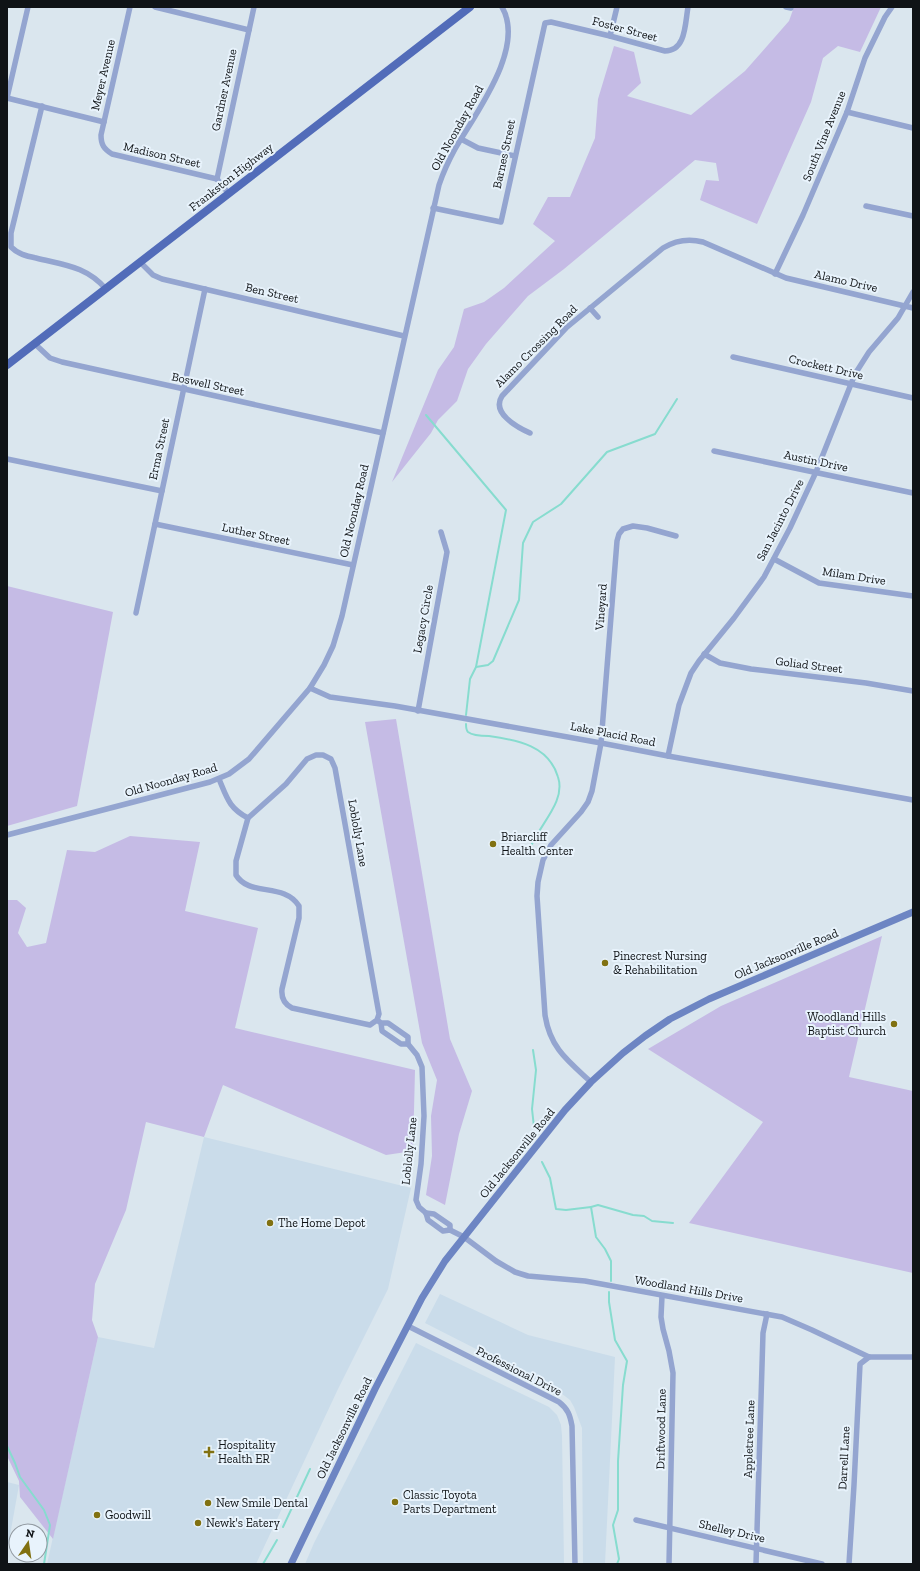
<svg xmlns="http://www.w3.org/2000/svg" width="920" height="1571" font-family="'Zilla Slab',serif">
<style>
.built{fill:#cadcea}
.green{fill:#c5bbe5}
.lines{fill:none;stroke-linecap:round;stroke-linejoin:round}
.stream{stroke:#87dccf;stroke-width:2}
.street{stroke:#94a5d0;stroke-width:5.5}
.secondary{stroke:#6d85c3;stroke-width:7}
.primary{stroke:#526cb9;stroke-width:8}
.poi-dot{fill:#817111;stroke:#e8f3fc;stroke-width:1.5}
.labels{text-anchor:middle;dominant-baseline:central;stroke-width:4;stroke-linejoin:round;paint-order:stroke}
.street-label{font-size:12px;fill:#0f1316;stroke:#e8f3fc}
.poi-label{font-size:12px;fill:#0f1316;stroke:#e8f3fc;text-anchor:start}
</style>
<rect width="100%" height="100%" fill="#dae6ee"/>
<g class="built">
<path d="M 204,1137 L 411,1188 L 388,1289 L 338,1389 L 256,1564 L 47,1564 L 98,1337 L 154,1348 Z"/>
<path d="M 440,1294 L 528,1335 L 615,1357 L 605,1564 L 583,1564 L 582,1428 L 574,1407 L 570,1400 L 557,1390 L 425,1323 Z"/>
<path d="M 416,1343 L 549,1407 L 557,1415 L 561,1425 L 562,1436 L 564,1564 L 305,1564 L 314,1543 Z"/>
<path d="M 7,1482 L 19,1485 L 7,1552 Z"/>
</g>
<g class="green">
<path d="M 794,7 L 881,7 L 860,52 L 838,46 L 823,58 L 811,102 L 757,224 L 700,200 L 706,180 L 719,181 L 716,163 L 695,160 L 564,269 L 528,296 L 486,344 L 468,369 L 457,401 L 438,420 L 431,433 L 392,482 L 438,370 L 454,347 L 464,309 L 484,302 L 504,288 L 555,241 L 533,224 L 548,197 L 570,197 L 595,138 L 598,99 L 614,46 L 634,52 L 641,83 L 627,96 L 691,115 L 745,71 L 789,21 Z"/>
<path d="M 7,586 L 113,612 L 77,806 L 7,826 Z"/>
<path d="M 396,719 L 450,1039 L 472,1091 L 459,1134 L 445,1205 L 426,1195 L 432,1156 L 431,1116 L 437,1080 L 422,1043 L 365,722 Z"/>
<path d="M 130,836 L 200,842 L 185,911 L 258,928 L 235,1028 L 415,1070 L 413,1151 L 386,1155 L 223,1085 L 204,1137 L 146,1122 L 126,1210 L 95,1284 L 92,1320 L 98,1337 L 53,1539 L 20,1497 L 19,1481 L 7,1456 L 7,900 L 17,900 L 26,908 L 18,933 L 27,947 L 46,943 L 67,850 L 95,852 Z"/>
<path d="M 882,936 L 849,1077 L 913,1091 L 913,1273 L 689,1223 L 763,1122 L 648,1049 L 721,1006 Z"/>
</g>
<g class="lines">
<g class="stream">
<path d="M 426,415 L 506,510 L 476,667 L 470,679 L 466,715"/>
<path d="M 476,667 L 488,665 L 493,661 L 519,600 L 523,543 L 533,522 L 561,504 L 607,452 L 655,434 L 677,399"/>
<path d="M 466,724 C 466,726 466,730 468,732 C 473,736 483,736 489,736 C 518,740 549,746 558,777 C 567,804 534,829 528,854"/>
<path d="M 533,1050 L 536,1070 L 532,1109 L 534,1127"/>
<path d="M 542,1162 L 550,1178 L 556,1209 L 566,1210 L 591,1207 L 596,1237 L 605,1249 L 611,1261 L 611,1281"/>
<path d="M 591,1207 L 598,1205 L 633,1215 L 644,1216 L 652,1221 L 673,1223"/>
<path d="M 609,1292 L 609,1302 L 615,1340 L 627,1361 L 623,1385 L 618,1461 L 618,1510 L 613,1525 L 619,1559 L 617,1564"/>
<path d="M 7,1446 L 15,1463 L 20,1477 L 44,1510 L 50,1525 L 44,1564"/>
<path d="M 283,1527 L 310,1469"/>
<path d="M 263,1564 L 277,1540"/>
</g>
<g class="street">
<path d="M 130,7 L 101,135 C 101,145 104,149 112,154 L 217,179"/>
<path d="M 155,7 L 249,30"/>
<path d="M 786,7 L 791,8"/>
<path d="M 610,36 L 617,7"/>
<path d="M 7,98 L 104,122"/>
<path d="M 7,98 L 28,7"/>
<path d="M 42,106 L 11,233 L 11,247 C 18,254 26,256 36,258 C 64,265 86,266 106,289"/>
<path d="M 847,112 L 913,128"/>
<path d="M 461,139 L 478,148 L 515,156"/>
<path d="M 217,179 L 254,7"/>
<path d="M 217,179 L 229,194"/>
<path d="M 866,206 L 913,216"/>
<path d="M 433,208 L 501,222 L 545,23 L 551,22 L 610,36 L 665,51 C 686,51 685,24 688,7"/>
<path d="M 140,262 L 153,275 L 162,279 L 404,336"/>
<path d="M 775,274 L 803,215 L 847,112 L 865,58 L 885,17 L 892,7"/>
<path d="M 590,308 L 598,317"/>
<path d="M 35,344 L 50,358 L 62,362 L 383,433"/>
<path d="M 733,357 L 913,398"/>
<path d="M 530,433 C 517,427 491,413 502,396 L 566,328 L 663,248 C 676,240 688,238 703,242 L 786,278 L 913,308"/>
<path d="M 714,451 L 913,493"/>
<path d="M 7,459 L 162,491"/>
<path d="M 155,524 L 353,565"/>
<path d="M 774,559 L 819,583 L 913,596"/>
<path d="M 136,613 L 205,289"/>
<path d="M 704,654 L 720,663 L 751,669 L 866,683 L 913,691"/>
<path d="M 310,688 L 330,697 L 395,706 L 601,743 L 668,756 L 913,800"/>
<path d="M 418,711 L 447,552 L 441,532"/>
<path d="M 316,755 L 323,755 L 331,759 L 335,768 L 379,1014 L 377,1020 L 370,1025 L 292,1008 C 284,1004 281,998 282,989 L 299,918 L 299,906 C 284,882 249,897 236,875 L 236,861 L 248,818 L 286,784 L 307,759 Z"/>
<path d="M 668,756 L 679,705 L 691,673 L 699,661 L 734,618 L 764,577 L 790,528 L 816,472 L 855,374 L 869,352 L 898,318 L 913,292"/>
<path d="M 219,779 C 227,798 229,808 248,818"/>
<path d="M 7,835 L 210,782 L 229,774 L 249,759 L 310,688 L 324,665 L 333,646 L 342,616 L 439,185 C 443,173 449,160 455,149 C 475,114 526,48 502,7"/>
<path d="M 377,1020 L 381,1023 L 382,1031 L 401,1044 L 408,1044 L 408,1037 L 388,1023 L 381,1023"/>
<path d="M 408,1044 L 417,1055 L 422,1067 L 424,1116 L 421,1164 L 416,1200 L 419,1207 L 426,1213 L 428,1220 L 443,1231 L 450,1230 L 464,1237 L 496,1261 L 515,1272 L 528,1276 L 585,1281 L 782,1317 L 812,1330 L 869,1357 L 913,1357"/>
<path d="M 591,1082 C 568,1061 550,1048 545,1015 L 537,896 L 538,882 L 543,860 L 551,845 L 581,812 L 588,802 L 592,791 L 601,743 L 617,541 L 619,534 L 623,529 L 633,526 L 647,528 L 676,536"/>
<path d="M 426,1213 L 434,1214 L 450,1225 L 450,1230"/>
<path d="M 662,1296 L 661,1317 L 663,1329 L 669,1351 L 673,1373 L 669,1564"/>
<path d="M 408,1326 L 559,1402 C 568,1409 570,1415 572,1426 L 575,1564"/>
<path d="M 636,1520 L 822,1564"/>
<path d="M 756,1564 L 763,1333 L 767,1314"/>
<path d="M 849,1564 L 854,1485 L 860,1364 L 869,1357"/>
</g>
<path class="secondary" d="M 291,1564 L 375,1389 L 422,1298 L 445,1261 L 565,1110 L 591,1082 L 623,1053 L 645,1036 L 670,1019 L 709,999 L 913,912"/>
<path class="primary" d="M 7,365 L 470,7"/>
</g>
<g class="poi-dot">
<circle cx="493" cy="844" r="4"/>
<circle cx="605" cy="963" r="4"/>
<circle cx="894" cy="1024" r="4"/>
<circle cx="270" cy="1223" r="4"/>
<path d="M207 1446h4v4h4v4h-4v4h-4v-4h-4v-4h4z"/>
<circle cx="395" cy="1502" r="4"/>
<circle cx="208" cy="1503" r="4"/>
<circle cx="97" cy="1515" r="4"/>
<circle cx="198" cy="1523" r="4"/>
</g>
<g class="labels">
<g class="street-label">
<text transform="translate(625 29) rotate(15)">Foster Street</text>
<text transform="translate(103 75) rotate(-77)">Meyer Avenue</text>
<text transform="translate(224 90) rotate(-78)">Gardner Avenue</text>
<text transform="translate(457 128) rotate(-61)">Old Noonday Road</text>
<text transform="translate(824 136) rotate(-68)">South Vine Avenue</text>
<text transform="translate(504 154) rotate(-78)">Barnes Street</text>
<text transform="translate(162 155) rotate(13)">Madison Street</text>
<text transform="translate(231 177) rotate(-38)">Frankston Highway</text>
<text transform="translate(846 281) rotate(13)">Alamo Drive</text>
<text transform="translate(272 293) rotate(13)">Ben Street</text>
<text transform="translate(536 346) rotate(-45)">Alamo Crossing Road</text>
<text transform="translate(826 367) rotate(13)">Crockett Drive</text>
<text transform="translate(208 384) rotate(12)">Boswell Street</text>
<text transform="translate(159 449) rotate(-78)">Erma Street</text>
<text transform="translate(816 461) rotate(12)">Austin Drive</text>
<text transform="translate(354 511) rotate(-77)">Old Noonday Road</text>
<text transform="translate(780 520) rotate(-63)">San Jacinto Drive</text>
<text transform="translate(256 534) rotate(12)">Luther Street</text>
<text transform="translate(854 576) rotate(9)">Milam Drive</text>
<text transform="translate(601 607) rotate(-86)">Vineyard</text>
<text transform="translate(423 619) rotate(-80)">Legacy Circle</text>
<text transform="translate(809 665) rotate(7)">Goliad Street</text>
<text transform="translate(613 734) rotate(11)">Lake Placid Road</text>
<text transform="translate(171 780) rotate(-16)">Old Noonday Road</text>
<text transform="translate(358 833) rotate(80)">Loblolly Lane</text>
<text transform="translate(786 954) rotate(-23)">Old Jacksonville Road</text>
<text transform="translate(409 1151) rotate(-84)">Loblolly Lane</text>
<text transform="translate(517 1153) rotate(-51)">Old Jacksonville Road</text>
<text transform="translate(689 1289) rotate(10)">Woodland Hills Drive</text>
<text transform="translate(519 1371) rotate(27)">Professional Drive</text>
<text transform="translate(344 1428) rotate(-64)">Old Jacksonville Road</text>
<text transform="translate(661 1429) rotate(-89)">Driftwood Lane</text>
<text transform="translate(749 1439) rotate(-88)">Appletree Lane</text>
<text transform="translate(844 1458) rotate(-87)">Darrell Lane</text>
<text transform="translate(732 1531) rotate(13)">Shelley Drive</text>
</g>
<g class="poi-label">
<text x="501" y="837">Briarcliff<tspan x="501" dy="14">Health Center</tspan></text>
<text x="613" y="956">Pinecrest Nursing<tspan x="613" dy="14">&amp; Rehabilitation</tspan></text>
<text x="886" y="1017" text-anchor="end">Woodland Hills<tspan x="886" dy="14">Baptist Church</tspan></text>
<text x="278" y="1223">The Home Depot</text>
<text x="218" y="1445">Hospitality<tspan x="218" dy="14">Health ER</tspan></text>
<text x="403" y="1495">Classic Toyota<tspan x="403" dy="14">Parts Department</tspan></text>
<text x="216" y="1503">New Smile Dental</text>
<text x="105" y="1515">Goodwill</text>
<text x="206" y="1523">Newk's Eatery</text>
</g>
</g>
<rect width="920" height="1571" fill="none" stroke="#0f1316" stroke-width="16"/>
<g transform="translate(28 1543) rotate(13)"><circle r="19" fill="#e8f3fc" stroke="#9199a0"/>
<path d="M0-3L7 15L0 10L-7 15Z" fill="#817111"/>
<text y="-6" font-size="11" font-weight="bold" text-anchor="middle" fill="#0f1316">N</text>
</g>
</svg>
